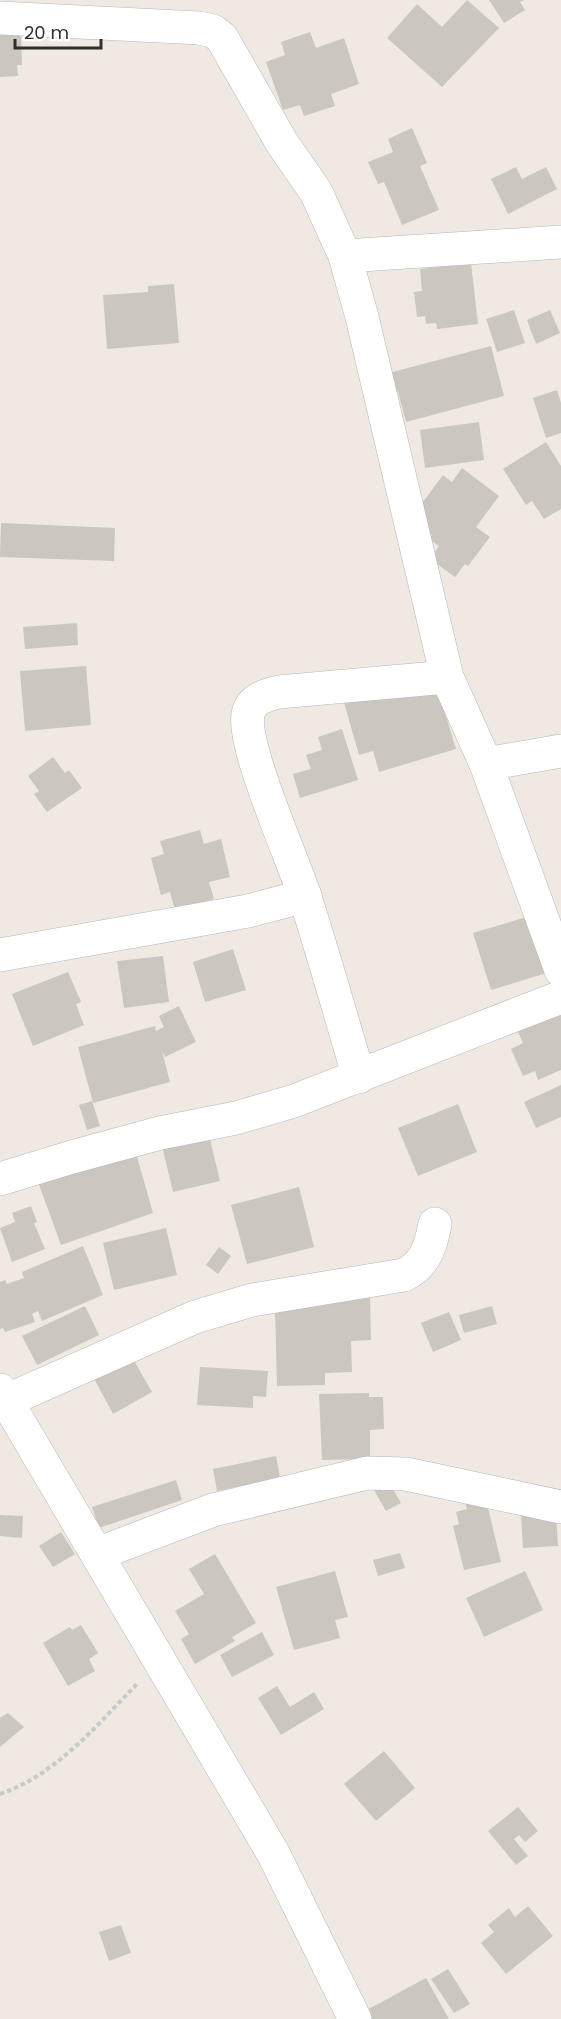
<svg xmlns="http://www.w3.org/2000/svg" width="561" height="2019" font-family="Poppins,sans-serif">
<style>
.building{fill:#cbc7bf}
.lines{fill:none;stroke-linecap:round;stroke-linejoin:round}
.minor-casing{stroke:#b4b7c1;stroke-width:34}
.path{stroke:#c9c9c9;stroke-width:4;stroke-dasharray:4.5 3;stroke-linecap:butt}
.minor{stroke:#fff;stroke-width:33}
</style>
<rect width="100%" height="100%" fill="#efe9e1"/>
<g class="building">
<path d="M 467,0 L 499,28 L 442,87 L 387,38 L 417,4 L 442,27 Z"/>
<path d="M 489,0 L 524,0 L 520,2 L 525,10 L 504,23 Z"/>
<path d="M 21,30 L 22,65 L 17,65 L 18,76 L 0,77 L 0,31 Z"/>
<path d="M 310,32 L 316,48 L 344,38 L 359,84 L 331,94 L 335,106 L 304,116 L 300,105 L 283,110 L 266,62 L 285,55 L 281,42 Z"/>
<path d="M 412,128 L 427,163 L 420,166 L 439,210 L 402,225 L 384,182 L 378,184 L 368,162 L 393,152 L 388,139 Z"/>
<path d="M 516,167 L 522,179 L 546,167 L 557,189 L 508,214 L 491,179 Z"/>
<path d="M 471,263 L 478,324 L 437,329 L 436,323 L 426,324 L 425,316 L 417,317 L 414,292 L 422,291 L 420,269 Z"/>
<path d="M 174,284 L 179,343 L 107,349 L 103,295 L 148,292 L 148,286 Z"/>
<path d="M 514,310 L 525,343 L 497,352 L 486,319 Z"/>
<path d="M 550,310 L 560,333 L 536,344 L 527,320 Z"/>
<path d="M 491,346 L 504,396 L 406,422 L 398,392 L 390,394 L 385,374 Z"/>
<path d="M 557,390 L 561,403 L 561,433 L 546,438 L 533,398 Z"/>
<path d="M 479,422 L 484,460 L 425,468 L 420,430 Z"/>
<path d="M 546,442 L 561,466 L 561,509 L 544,519 L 532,501 L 526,505 L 503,469 Z"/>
<path d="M 462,468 L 499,496 L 476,527 L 490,537 L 468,566 L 465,564 L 455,577 L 430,559 L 439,546 L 429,539 L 432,535 L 411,518 L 443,475 L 452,482 Z"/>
<path d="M 1,523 L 115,528 L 114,561 L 0,557 Z"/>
<path d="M 77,623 L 78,645 L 25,649 L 23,627 Z"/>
<path d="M 86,666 L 91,725 L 25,731 L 20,671 Z"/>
<path d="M 393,685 L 397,698 L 437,687 L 456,749 L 379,772 L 373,751 L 359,755 L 343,699 Z"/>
<path d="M 342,729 L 358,780 L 300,798 L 293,774 L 311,769 L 306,755 L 322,750 L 318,737 Z"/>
<path d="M 53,757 L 65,773 L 69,770 L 82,788 L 47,812 L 34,794 L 39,791 L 28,776 Z"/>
<path d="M 200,830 L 204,844 L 221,839 L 230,877 L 209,882 L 214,899 L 175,910 L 170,892 L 161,895 L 151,858 L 164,854 L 160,841 Z"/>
<path d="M 533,915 L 550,972 L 491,990 L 473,933 Z"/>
<path d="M 233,949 L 246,990 L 205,1002 L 193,962 Z"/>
<path d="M 163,956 L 169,1002 L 124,1008 L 117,961 Z"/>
<path d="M 68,972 L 81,1002 L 76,1004 L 84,1025 L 33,1046 L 12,994 Z"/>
<path d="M 561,1000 L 561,1070 L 538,1080 L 535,1071 L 523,1076 L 511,1049 L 523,1043 L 513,1021 Z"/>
<path d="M 179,1006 L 196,1042 L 165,1057 L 162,1051 L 170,1082 L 93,1103 L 78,1047 L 155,1026 L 156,1031 L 164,1027 L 159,1016 Z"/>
<path d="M 561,1085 L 561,1117 L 536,1128 L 524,1102 Z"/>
<path d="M 92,1101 L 100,1126 L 87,1130 L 79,1105 Z"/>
<path d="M 458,1104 L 477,1152 L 418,1176 L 398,1128 Z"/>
<path d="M 209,1135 L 220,1181 L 173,1192 L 162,1146 Z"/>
<path d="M 134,1146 L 153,1213 L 61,1245 L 37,1179 Z"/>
<path d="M 299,1187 L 314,1247 L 247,1264 L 231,1205 Z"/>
<path d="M 31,1206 L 37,1222 L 34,1223 L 45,1249 L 12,1262 L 0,1228 L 15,1222 L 12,1213 Z"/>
<path d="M 166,1228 L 177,1275 L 114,1290 L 103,1243 Z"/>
<path d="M 83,1246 L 103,1295 L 42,1321 L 38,1311 L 32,1314 L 35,1322 L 5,1332 L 3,1328 L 0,1329 L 0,1282 L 5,1280 L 7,1284 L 24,1278 L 22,1272 Z"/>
<path d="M 219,1247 L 231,1256 L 218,1274 L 206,1265 Z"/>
<path d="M 370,1298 L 371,1340 L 351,1341 L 352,1372 L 325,1373 L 325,1385 L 277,1386 L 275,1306 L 313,1299 Z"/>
<path d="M 85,1306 L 99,1335 L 37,1365 L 22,1336 Z"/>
<path d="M 492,1306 L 497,1324 L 464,1333 L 459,1315 Z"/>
<path d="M 449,1312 L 461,1340 L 433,1352 L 421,1323 Z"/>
<path d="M 129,1352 L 152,1392 L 113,1414 L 91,1373 Z"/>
<path d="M 200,1367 L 268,1371 L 266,1397 L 253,1396 L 253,1408 L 197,1405 Z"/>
<path d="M 369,1393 L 369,1397 L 383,1397 L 384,1429 L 370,1430 L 370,1459 L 322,1460 L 319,1394 Z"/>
<path d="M 276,1456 L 280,1478 L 217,1491 L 213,1469 Z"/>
<path d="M 386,1477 L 401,1503 L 386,1511 L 371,1485 Z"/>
<path d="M 176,1480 L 182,1500 L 99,1528 L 92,1507 Z"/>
<path d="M 484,1491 L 501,1562 L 464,1570 L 453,1526 L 459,1524 L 456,1512 L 467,1509 L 464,1496 Z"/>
<path d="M 556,1514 L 558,1546 L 523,1548 L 521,1515 Z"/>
<path d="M 0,1515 L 23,1516 L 22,1538 L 0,1536 Z"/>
<path d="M 61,1532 L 75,1554 L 53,1567 L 39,1546 Z"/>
<path d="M 400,1553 L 405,1568 L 378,1576 L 373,1560 Z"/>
<path d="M 215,1554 L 256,1623 L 232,1637 L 235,1641 L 195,1664 L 181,1639 L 189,1634 L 175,1611 L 204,1594 L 189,1569 Z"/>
<path d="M 335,1571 L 348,1617 L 335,1620 L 340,1638 L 294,1650 L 276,1587 Z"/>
<path d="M 525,1571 L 543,1610 L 484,1637 L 466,1598 Z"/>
<path d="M 81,1625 L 98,1653 L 89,1659 L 95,1671 L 68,1686 L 43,1643 L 70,1627 L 72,1630 Z"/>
<path d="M 262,1632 L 274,1655 L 232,1677 L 220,1655 Z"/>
<path d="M 277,1686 L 290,1707 L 314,1692 L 324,1709 L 281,1735 L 258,1698 Z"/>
<path d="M 8,1713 L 24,1727 L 0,1747 L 0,1718 Z"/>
<path d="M 384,1751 L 415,1788 L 376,1821 L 344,1784 Z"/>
<path d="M 518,1807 L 538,1831 L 525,1842 L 519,1835 L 514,1839 L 528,1856 L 516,1865 L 488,1831 Z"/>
<path d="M 528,1906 L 553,1936 L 506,1974 L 481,1943 L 494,1932 L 488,1925 L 509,1908 L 515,1917 Z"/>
<path d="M 121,1925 L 131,1953 L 109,1961 L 99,1932 Z"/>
<path d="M 448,1969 L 470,2004 L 454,2013 L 431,1979 Z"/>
<path d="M 426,1978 L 449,2019 L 370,2019 L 365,2011 Z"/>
</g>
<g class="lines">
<g class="minor-casing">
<g id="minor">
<path d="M 0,18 L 199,28 L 213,31 L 222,38 L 282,143 L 316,192 L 345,256 L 362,317 L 447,677 L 486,764 L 561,970"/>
<path d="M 345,256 L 561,242"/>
<path d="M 486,764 L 561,751"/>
<path d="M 0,955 L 248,911 L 305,896"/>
<path d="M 359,1077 C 341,1017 324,956 305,897 C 293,859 242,747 248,714 C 251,699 266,695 279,692 L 447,677"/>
<path d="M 0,1179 L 72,1157 L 160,1133 L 236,1118 L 294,1101 L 561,997"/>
<path d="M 0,1390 L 273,1853 L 355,2019"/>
<path d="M 6,1401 L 195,1317 L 252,1300 L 404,1275 C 425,1265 431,1246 435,1224"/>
<path d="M 97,1554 L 213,1510 L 367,1473 L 406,1474 L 561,1507"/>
</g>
</g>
<path class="path" d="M 0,1794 C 56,1775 97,1725 137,1684"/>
<use href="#minor" class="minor"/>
</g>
<path d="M15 39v9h86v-9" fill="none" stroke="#2e2e2e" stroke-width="3"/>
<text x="24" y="39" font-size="18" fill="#2e2e2e" stroke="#ffffff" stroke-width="4.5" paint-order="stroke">20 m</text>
</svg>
